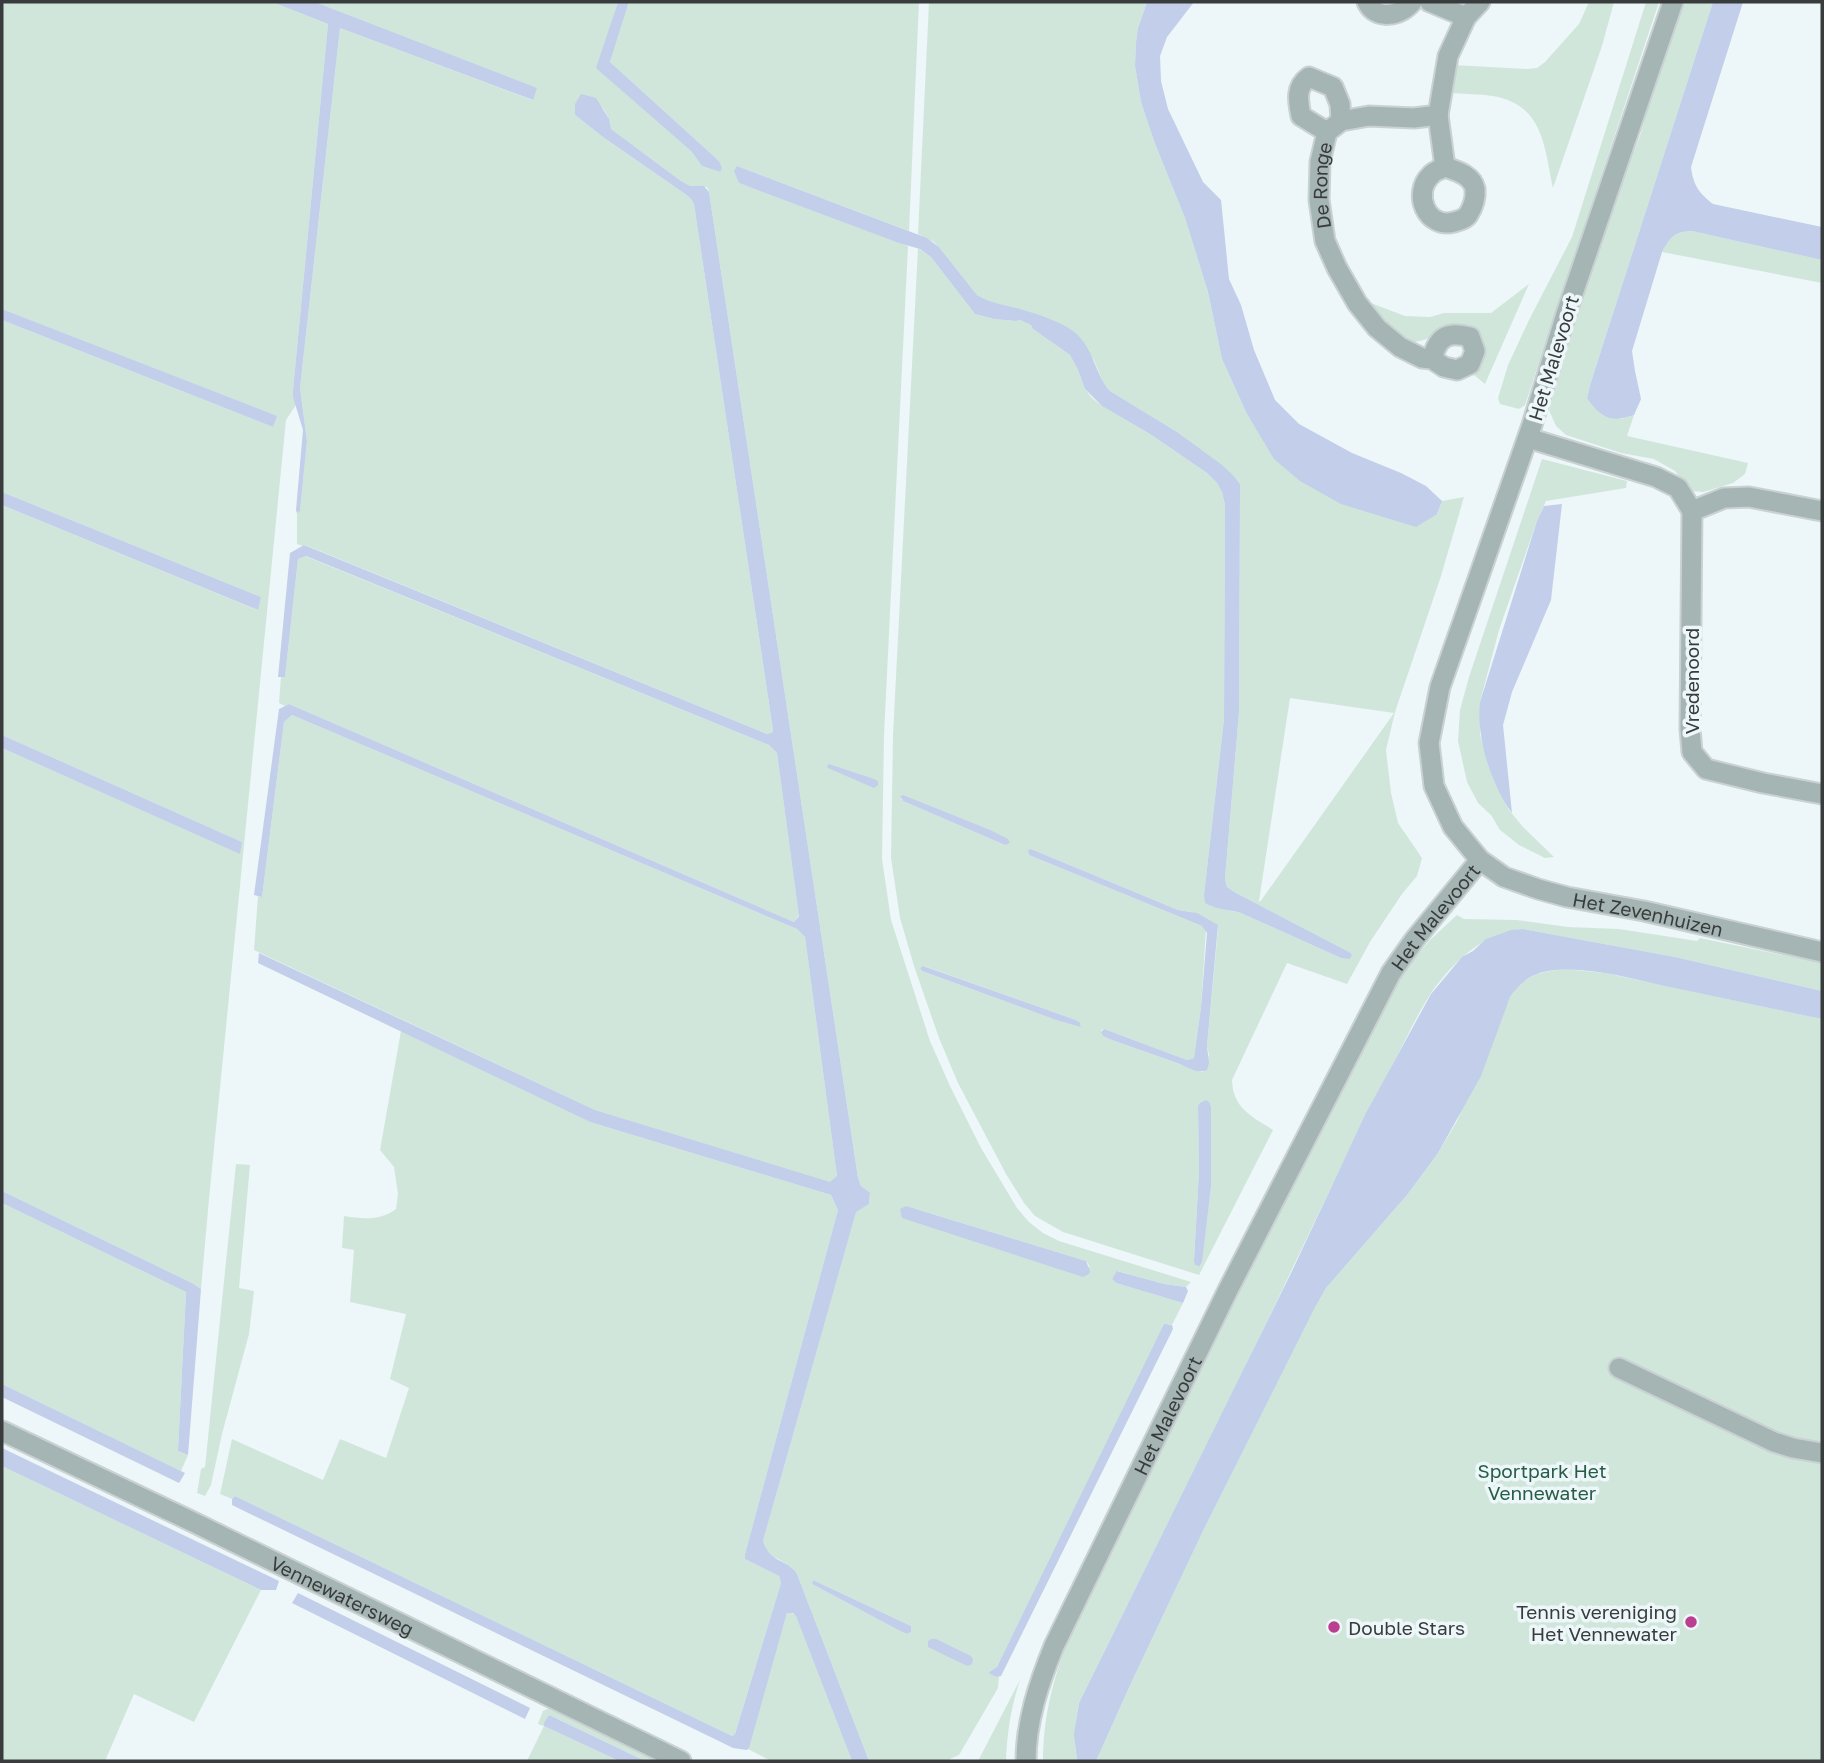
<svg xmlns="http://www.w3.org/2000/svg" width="1824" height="1763" font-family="'Golos Text',sans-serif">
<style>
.green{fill:#d1e6db;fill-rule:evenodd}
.water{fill:#c2ceea}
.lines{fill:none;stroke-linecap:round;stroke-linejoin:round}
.minor-casing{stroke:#c9d1d3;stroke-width:23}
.tertiary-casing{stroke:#c9d1d3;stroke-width:23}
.minor{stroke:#a5b5b3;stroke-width:19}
.tertiary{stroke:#a5b5b3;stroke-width:19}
.poi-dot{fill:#ba3f90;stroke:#edf6f9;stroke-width:2.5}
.labels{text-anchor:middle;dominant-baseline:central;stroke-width:7;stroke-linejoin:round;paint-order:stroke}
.street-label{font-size:19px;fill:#383c3c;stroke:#edf6f9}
.park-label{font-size:19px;fill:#275d46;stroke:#edf6f9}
.poi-label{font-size:19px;fill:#383c3c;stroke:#edf6f9;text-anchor:end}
</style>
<rect width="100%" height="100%" fill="#edf6f9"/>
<g class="green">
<path d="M 2,2 L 272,2 L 328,24 L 293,390 L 296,405 L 286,420 L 209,1199 L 201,1289 L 192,1283 L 2,1191 L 2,748 L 239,853 L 242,842 L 2,735 L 2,505 L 257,610 L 261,597 L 2,492 L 2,320 L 273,427 L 276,416 L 2,309 Z"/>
<path d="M 315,2 L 618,2 L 597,68 L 691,151 L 702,166 L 720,172 L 719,161 L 610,62 L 629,2 L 919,2 L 909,231 L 737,166 L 739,183 L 908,246 L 884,735 L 882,859 L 891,920 L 930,1041 L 950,1086 L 981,1148 L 1017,1208 L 1029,1222 L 1043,1233 L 1059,1241 L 1191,1282 L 1186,1287 L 1164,1284 L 1118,1271 L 1112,1279 L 1116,1283 L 1183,1303 L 1172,1325 L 1169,1324 L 997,1667 L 989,1672 L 999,1677 L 998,1688 L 959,1755 L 950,1759 L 949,1761 L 869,1761 L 797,1574 C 794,1571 792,1567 788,1565 C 775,1555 769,1560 763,1541 L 856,1211 L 869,1204 L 870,1194 L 861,1186 L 858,1178 L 709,192 L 707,187 L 690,186 L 681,181 L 611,129 C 607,107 600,104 581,94 L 575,115 L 603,137 L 688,196 L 693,200 L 694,204 L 773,730 L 772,734 L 767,734 L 305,545 L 303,546 L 297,544 L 297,513 L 300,510 L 307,441 L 300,388 L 340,28 L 532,100 L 536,88 ZM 906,1206 L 1086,1261 L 1090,1267 ZM 813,1580 L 911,1626 L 911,1632 L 907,1634 L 902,1632 L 812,1584 Z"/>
<path d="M 929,2 L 1147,2 L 1138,28 L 1136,42 L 1135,66 L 1141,102 L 1154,141 L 1185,218 L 1208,292 L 1222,359 L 1246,412 L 1437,514 L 1442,501 L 1464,497 L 1441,576 L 1395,712 L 1386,750 L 1391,793 L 1398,823 L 1422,858 L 1417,876 L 1402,894 L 1370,942 L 1347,984 L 1287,963 L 1232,1080 C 1233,1109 1252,1116 1273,1130 L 1199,1275 L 1063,1232 L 1035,1216 L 1024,1203 L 1006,1174 L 958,1083 L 939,1038 L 914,966 L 900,918 L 891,858 L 893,735 L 918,248 L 931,257 L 975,314 L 994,319 L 1016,321 L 1020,320 L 1031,325 L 1033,329 L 1070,355 L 1078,370 L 1085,389 L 1092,398 L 1102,406 L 1150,434 L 1207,473 L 1217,483 L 1222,492 L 1225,505 L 1224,719 L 1204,895 L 1210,906 L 1241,913 L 1341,958 L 1352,956 L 1351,953 L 1236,893 L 1227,887 L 1225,879 L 1239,712 L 1240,484 L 1234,476 L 1177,432 L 1110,391 L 1103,382 L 1094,360 L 1074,332 L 1052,320 L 986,301 L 977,295 L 939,247 L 934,242 L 918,234 ZM 1290,698 L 1394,713 L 1260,902 L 1259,901 ZM 901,795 L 988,829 L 1005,845 L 903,801 L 901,799 ZM 1031,849 L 1178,910 L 1192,912 L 1218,929 L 1207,1046 L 1209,1055 L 1203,1072 L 1190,1069 L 1180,1064 L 1109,1039 L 1103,1036 L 1101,1030 L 1104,1029 L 1187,1060 L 1194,1058 L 1201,1007 L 1206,929 L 1202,926 L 1029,855 L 1029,850 ZM 924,966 L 1076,1020 L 1081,1025 L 1081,1026 L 1056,1020 L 922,971 L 920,968 ZM 1198,1106 L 1211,1107 L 1211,1187 L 1201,1266 L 1194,1261 L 1199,1171 Z"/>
<path d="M 1589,2 L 1614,2 L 1602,46 L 1553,188 C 1544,147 1544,105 1493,96 C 1479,94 1464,94 1449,93 L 1453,65 L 1527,69 L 1537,68 L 1545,62 L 1579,24 Z"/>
<path d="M 1646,2 L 1659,2 L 1525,405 L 1519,409 L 1500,404 L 1498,398 L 1508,365 L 1529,320 L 1572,237 Z"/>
<path d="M 1684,2 L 1713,2 L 1591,382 L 1587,398 L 1621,419 L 1634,415 L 1627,436 L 1748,463 L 1745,474 L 1733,483 L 1703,492 L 1691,491 L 1675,471 L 1654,459 L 1621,453 L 1566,435 L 1556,426 L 1549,410 L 1576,312 L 1605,225 L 1641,133 L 1656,74 Z"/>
<path d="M 1692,231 L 1822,260 L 1822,283 L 1662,252 C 1671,237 1673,232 1692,231 Z"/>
<path d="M 1529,284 L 1485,384 L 1474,375 L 1481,354 L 1451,329 C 1441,333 1419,344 1409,342 C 1396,340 1373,310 1363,300 L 1405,316 L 1430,317 L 1444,313 L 1491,313 Z"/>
<path d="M 1542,459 L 1627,481 L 1626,488 L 1546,501 L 1537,521 L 1499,630 L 1480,702 L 1480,735 L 1493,779 L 1509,810 L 1523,827 L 1554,857 L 1545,858 L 1519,845 L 1500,830 L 1491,815 L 1478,803 L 1467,782 L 1458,741 L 1460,710 L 1469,677 Z"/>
<path d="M 305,556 L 769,745 L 777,753 L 799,915 L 794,922 L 289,704 L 285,706 L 279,703 L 281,677 L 285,676 L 298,559 Z"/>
<path d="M 292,715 L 797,929 L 805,937 L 837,1176 L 830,1183 L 595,1110 L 254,950 L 258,896 L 262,897 L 284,722 Z"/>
<path d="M 1457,915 L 1464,919 L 1517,920 L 1568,927 L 1619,929 L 1697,941 L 1700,938 L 1822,963 L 1822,991 L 1675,957 L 1523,929 C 1484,932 1453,962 1431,993 C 1418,1013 1407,1037 1396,1058 C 1359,1127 1327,1197 1293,1267 C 1224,1413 1150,1558 1079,1703 C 1075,1722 1074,1742 1077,1761 L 1043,1761 C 1043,1717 1053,1679 1069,1638 L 1275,1213 L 1398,977 L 1430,940 Z"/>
<path d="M 1564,969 L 1605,973 L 1822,1019 L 1822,1761 L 1096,1761 L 1132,1681 L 1203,1531 L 1314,1307 L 1326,1288 L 1407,1195 L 1438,1153 L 1457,1121 L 1510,997 C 1525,975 1538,972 1564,969 Z"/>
<path d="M 401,1031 L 590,1122 L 831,1195 L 838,1210 L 745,1554 L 745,1559 L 779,1576 L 781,1583 L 735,1734 L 732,1736 L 235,1496 L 232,1499 L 220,1494 L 232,1439 L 323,1480 L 340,1439 L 386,1458 L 409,1388 L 390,1379 L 406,1314 L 350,1302 L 354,1250 L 342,1248 L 344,1216 C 363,1219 380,1221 396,1209 L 398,1194 L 394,1167 L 380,1150 Z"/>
<path d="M 236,1164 L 250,1165 L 239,1288 L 254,1291 L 249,1334 L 222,1434 L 211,1485 L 205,1496 L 197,1493 L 201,1469 L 205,1467 Z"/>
<path d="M 2,1203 L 186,1292 L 178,1451 L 188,1455 L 181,1471 L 2,1384 Z"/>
<path d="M 2,1466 L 261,1590 L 194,1722 L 134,1694 L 105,1761 L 2,1761 Z"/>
<path d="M 789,1612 L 796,1615 L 852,1761 L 771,1761 L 748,1749 L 787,1613 Z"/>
<path d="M 1020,1680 C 1011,1707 1007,1733 1006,1761 L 978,1761 Z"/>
<path d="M 552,1707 L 664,1761 L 645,1761 L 549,1715 L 544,1726 L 619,1761 L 527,1761 L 544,1726 L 538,1724 L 543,1711 Z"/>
</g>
<g class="water">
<path d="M 272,2 L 315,2 L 537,88 L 533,100 L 340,28 L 300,388 L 307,441 L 300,511 L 297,513 L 296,510 L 303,430 L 293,397 L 293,390 L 328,24 Z"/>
<path d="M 618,2 L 629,2 L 610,62 L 719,161 L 722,168 L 720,172 L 702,166 L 691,151 L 596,68 Z"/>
<path d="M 1147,2 L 1194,2 L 1167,37 L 1160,56 L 1161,81 L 1168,109 L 1203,182 L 1221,200 L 1229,279 L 1241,305 L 1254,350 L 1275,400 L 1299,424 L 1352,453 L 1401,473 L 1426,486 L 1442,501 L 1437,514 L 1416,527 L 1341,504 L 1300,481 L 1274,459 L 1246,412 L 1222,359 L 1208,292 L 1185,218 L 1154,141 L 1141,102 L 1135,66 L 1136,42 L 1138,28 Z"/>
<path d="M 1713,2 L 1743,2 L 1691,167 C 1693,185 1699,193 1713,204 L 1822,227 L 1822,260 L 1692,231 C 1673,232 1671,237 1662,252 L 1632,351 L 1635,371 L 1641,399 L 1634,415 C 1611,423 1601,418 1587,398 L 1591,382 Z"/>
<path d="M 581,94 L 596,98 L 609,119 L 611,129 L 681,181 L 690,186 L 704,186 L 709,192 L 858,1178 L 861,1186 L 870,1193 L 869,1204 L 856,1212 L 763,1541 C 771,1565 786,1557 797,1574 L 869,1761 L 852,1761 L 796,1616 L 793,1613 L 787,1613 L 749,1748 L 747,1750 L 733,1748 L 723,1743 L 232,1505 L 232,1499 L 235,1496 L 732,1736 L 735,1734 L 781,1583 L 779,1576 L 745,1559 L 745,1554 L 838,1210 L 831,1195 L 590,1122 L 258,963 L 259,953 L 595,1110 L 830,1182 L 837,1176 L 805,937 L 797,929 L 292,715 L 284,722 L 262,897 L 254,895 L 279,709 L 289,704 L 794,922 L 799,916 L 777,753 L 769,745 L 306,556 L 298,559 L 285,677 L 278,677 L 290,553 L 304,545 L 767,734 L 772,733 L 773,730 L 694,204 L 692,200 L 688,196 L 603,137 L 575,115 L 575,104 Z"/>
<path d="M 737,166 L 927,238 L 939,247 L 977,295 C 991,304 1007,305 1023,310 C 1038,314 1061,322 1073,331 C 1094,347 1094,373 1110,391 L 1177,432 L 1222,465 L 1234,476 L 1240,484 L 1240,492 L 1239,712 L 1225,879 L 1227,887 L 1236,893 L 1351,953 L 1352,956 L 1349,959 L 1341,958 L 1241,913 C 1229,909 1216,910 1205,903 L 1204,895 L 1224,719 L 1225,505 L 1222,492 L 1217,483 L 1207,473 L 1150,434 L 1102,406 L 1085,389 L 1078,370 L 1070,355 L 1033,329 L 1031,325 L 1020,320 L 1016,321 L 994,319 L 975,314 L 931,257 L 920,249 L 899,243 L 739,183 L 734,171 Z"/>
<path d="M 2,309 L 277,416 L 273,427 L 2,320 Z"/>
<path d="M 2,492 L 261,597 L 258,610 L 2,505 Z"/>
<path d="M 1562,504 L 1551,600 L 1512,692 L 1503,725 L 1512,813 C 1491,785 1476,737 1480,702 L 1537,521 L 1544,506 Z"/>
<path d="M 2,735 L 242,842 L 240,854 L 2,748 Z"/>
<path d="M 829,764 L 874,779 L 878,781 L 878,785 L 874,788 L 828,768 L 827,766 Z"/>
<path d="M 903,795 L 988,829 L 1008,839 L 1010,843 L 1005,845 L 903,801 L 900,796 Z"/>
<path d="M 1031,849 L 1178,910 L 1197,913 L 1218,925 L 1207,1046 L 1209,1063 L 1207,1070 C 1198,1074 1188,1068 1180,1064 L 1109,1039 L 1103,1036 L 1101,1032 L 1104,1029 L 1187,1060 L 1194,1058 L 1201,1007 L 1207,933 L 1202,926 L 1029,855 L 1028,850 Z"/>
<path d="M 1523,929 L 1675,957 L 1822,991 L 1822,1019 C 1770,1008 1717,997 1665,986 C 1630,978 1583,965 1548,971 C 1530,974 1520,983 1510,997 L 1481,1076 L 1438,1153 L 1407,1195 L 1326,1288 L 1315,1307 L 1203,1531 L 1132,1681 L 1096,1761 L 1077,1761 L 1074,1734 L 1079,1703 L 1293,1269 L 1366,1113 L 1431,994 L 1462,957 L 1473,951 L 1486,939 L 1511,930 Z"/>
<path d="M 923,966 L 1076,1020 L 1080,1023 L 1081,1027 L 1056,1020 L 922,971 L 920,968 Z"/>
<path d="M 1206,1100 L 1209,1102 L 1211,1107 L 1211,1187 L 1202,1262 L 1200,1266 L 1195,1265 L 1194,1261 L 1199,1171 L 1198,1106 L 1200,1103 Z"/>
<path d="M 2,1191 L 192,1283 L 201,1289 L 188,1455 L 178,1451 L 186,1292 L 2,1203 Z"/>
<path d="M 906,1206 L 1086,1261 L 1090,1271 L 1089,1274 L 1083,1277 L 902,1218 L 900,1209 Z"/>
<path d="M 1117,1271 L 1164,1284 L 1186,1287 L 1188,1291 L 1183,1303 L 1116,1283 L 1112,1279 Z"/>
<path d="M 1164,1324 L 1172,1325 L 1173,1329 L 1001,1676 L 997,1677 L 990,1674 L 989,1672 L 997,1667 Z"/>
<path d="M 2,1384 L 181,1471 L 185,1473 L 179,1483 L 2,1397 Z"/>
<path d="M 2,1448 L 279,1581 L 276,1590 L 261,1590 L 2,1466 Z"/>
<path d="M 813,1580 L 911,1626 L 911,1632 L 907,1634 L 902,1632 L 812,1584 Z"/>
<path d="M 298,1593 L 530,1708 L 525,1719 L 292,1603 Z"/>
<path d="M 931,1639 L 936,1639 L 971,1656 L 973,1659 L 972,1664 L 968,1666 L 963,1664 L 928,1647 L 928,1641 Z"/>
<path d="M 549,1715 L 645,1761 L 619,1761 L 544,1726 L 544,1723 Z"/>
</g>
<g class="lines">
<g class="minor-casing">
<g id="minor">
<path d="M 1367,2 C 1376,21 1400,16 1412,2"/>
<path d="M 1430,2 L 1466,17"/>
<path d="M 1438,115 L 1445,167"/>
<path d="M 1327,132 L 1301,116 C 1298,101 1295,87 1309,77 L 1333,87 L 1340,104 L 1341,121"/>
<path d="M 1445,167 C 1457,171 1472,175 1475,189 C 1476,199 1473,207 1468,215 C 1464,220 1460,220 1454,222 C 1426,229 1412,193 1431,175 C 1434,171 1441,169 1445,167 Z"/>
<path id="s1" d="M 1432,359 C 1438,336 1448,331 1470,337 L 1475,351 L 1470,364 L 1457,370 L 1444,367 L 1432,359 L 1422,358 L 1400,347 L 1377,328 L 1357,303 L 1337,268 L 1325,241 L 1319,200 L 1320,162 L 1327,132 L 1341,121 L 1369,116 L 1414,118 L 1438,115 L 1448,56 L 1466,17 L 1480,2"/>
<path d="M 1528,438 L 1656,477 L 1678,488 L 1692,511 L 1724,498 L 1749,497 L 1822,511"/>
<path d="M 1692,511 L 1690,729 L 1692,752 L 1706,769 L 1763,783 L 1822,794"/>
<path d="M 1619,1368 L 1774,1442 L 1793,1448 L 1822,1453"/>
</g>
</g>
<g class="tertiary-casing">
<g id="tertiary">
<path id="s2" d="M 1673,2 L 1566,314 L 1532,425 L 1440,687 L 1429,743 L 1434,786 L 1453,827 L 1480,860 L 1504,877 L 1538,889 L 1567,897 L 1644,911 L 1822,952"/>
<path id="s3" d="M 2,1431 L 193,1522 L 681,1761"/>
<path id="s4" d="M 1026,1761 C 1026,1721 1039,1683 1054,1646 L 1228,1290 L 1391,973 L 1415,939 L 1480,860"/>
</g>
</g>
<use href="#minor" class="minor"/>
<use href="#tertiary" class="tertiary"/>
</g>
<g class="poi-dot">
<circle cx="1691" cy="1622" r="7"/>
<circle cx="1334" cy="1627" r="7"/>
</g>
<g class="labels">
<g class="street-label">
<text stroke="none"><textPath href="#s1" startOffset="345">De Ronge</textPath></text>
<text transform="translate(1553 358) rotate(-73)">Het Malevoort</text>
<text transform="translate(1691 681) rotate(-90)">Vredenoord</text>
<text stroke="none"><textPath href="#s2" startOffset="1090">Het Zevenhuizen</textPath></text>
<text stroke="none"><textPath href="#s4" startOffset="943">Het Malevoort</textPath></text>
<text stroke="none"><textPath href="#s4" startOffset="376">Het Malevoort</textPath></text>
<text stroke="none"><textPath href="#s3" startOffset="378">Vennewatersweg</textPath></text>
</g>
<g class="park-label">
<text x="1542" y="1470">Sportpark Het<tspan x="1542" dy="22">Vennewater</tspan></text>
</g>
<g class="poi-label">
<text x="1677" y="1611">Tennis vereniging<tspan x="1677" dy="22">Het Vennewater</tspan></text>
<text x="1348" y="1627" text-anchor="start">Double Stars</text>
</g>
</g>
<rect width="1824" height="1763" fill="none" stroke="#383c3c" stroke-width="7"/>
</svg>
